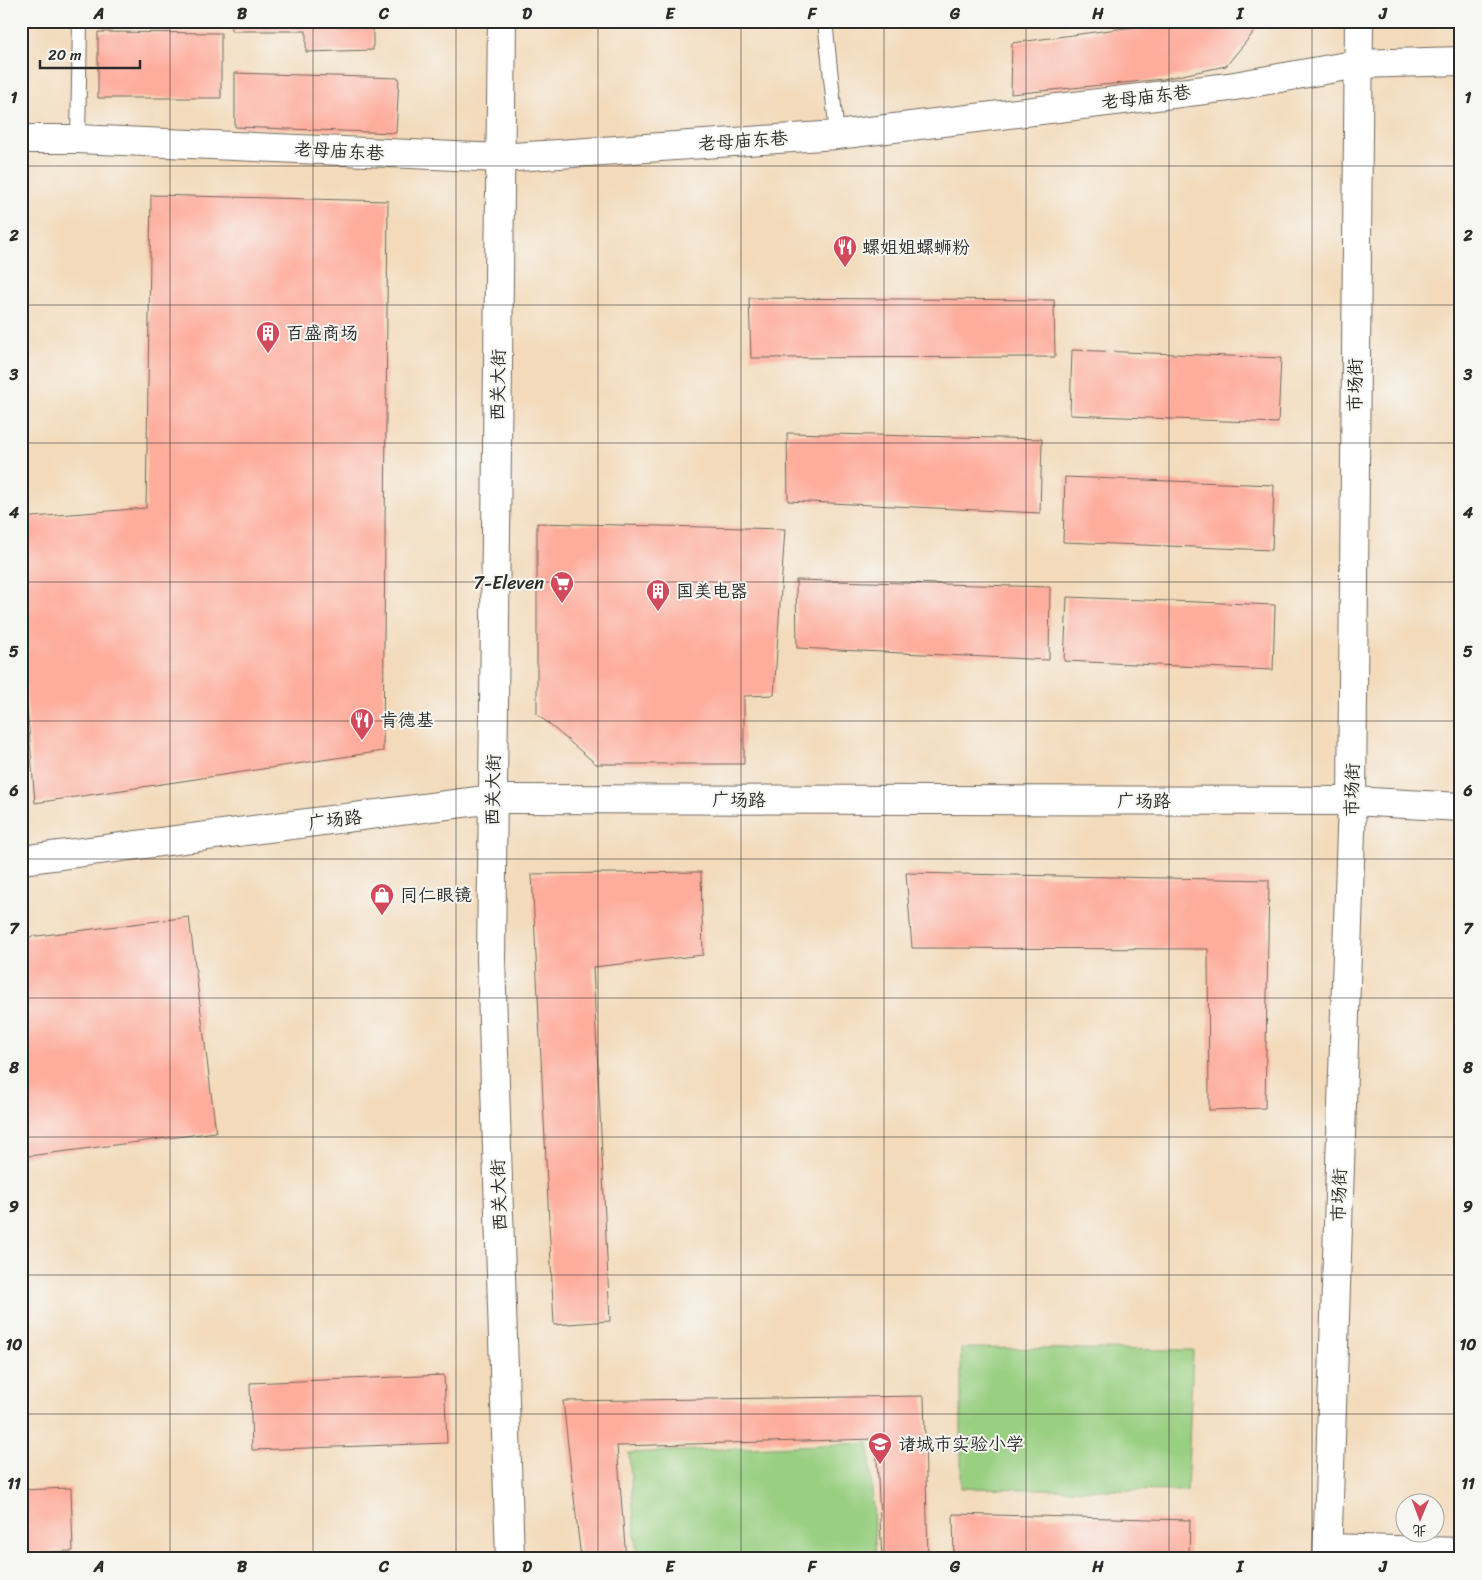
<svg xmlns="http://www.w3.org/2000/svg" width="1482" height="1580" font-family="Sriracha,'LXGW WenKai TC',sans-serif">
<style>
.green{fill:#99cf81;stroke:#627d56}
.building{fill:#feac9b}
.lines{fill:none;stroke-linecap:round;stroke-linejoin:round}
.service-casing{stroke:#71685d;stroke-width:16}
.tertiary-casing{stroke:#71685d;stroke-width:30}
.service{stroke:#fff;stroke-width:14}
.tertiary{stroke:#fff;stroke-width:28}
.grid{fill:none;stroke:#2b2b2b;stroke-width:1;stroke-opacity:0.55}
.labels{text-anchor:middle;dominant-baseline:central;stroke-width:4;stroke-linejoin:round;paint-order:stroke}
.street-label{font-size:18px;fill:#2b2b2b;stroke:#f6f6f2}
.poi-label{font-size:18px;fill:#2b2b2b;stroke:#f6f6f2;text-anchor:start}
.neatline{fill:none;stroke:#2b2b2b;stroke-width:2}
.grid-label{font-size:16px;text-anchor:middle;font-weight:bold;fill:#2b2b2b}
</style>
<rect width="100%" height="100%" fill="#f6f6f2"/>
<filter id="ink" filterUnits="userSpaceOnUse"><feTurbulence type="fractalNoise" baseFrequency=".02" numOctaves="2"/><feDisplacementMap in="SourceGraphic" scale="10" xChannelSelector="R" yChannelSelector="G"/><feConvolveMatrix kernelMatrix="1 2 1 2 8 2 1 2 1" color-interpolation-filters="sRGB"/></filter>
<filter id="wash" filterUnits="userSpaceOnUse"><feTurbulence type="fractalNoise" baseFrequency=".0096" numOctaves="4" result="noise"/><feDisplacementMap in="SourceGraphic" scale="20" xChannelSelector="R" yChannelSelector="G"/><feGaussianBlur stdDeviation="1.12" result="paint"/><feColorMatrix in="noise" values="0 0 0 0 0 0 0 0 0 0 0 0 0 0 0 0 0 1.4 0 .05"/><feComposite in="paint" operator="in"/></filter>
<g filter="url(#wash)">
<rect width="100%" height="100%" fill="#f3daba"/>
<g class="green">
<path d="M 961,1348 L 1193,1350 L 1187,1491 L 961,1488 Z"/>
<path d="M 869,1443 L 876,1559 L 637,1559 L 629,1453 Z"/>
</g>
<g id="blocks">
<g class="building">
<path d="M 231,21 L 373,21 L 373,50 L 306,52 L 306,31 L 231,31 Z"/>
<path d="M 1178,21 L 1263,21 L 1226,66 L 1163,79 L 1011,94 L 1012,43 Z"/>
<path d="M 98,32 L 221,33 L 221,98 L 98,98 Z"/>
<path d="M 235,73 L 399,78 L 396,133 L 235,127 Z"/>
<path d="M 151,195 L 388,201 L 383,751 L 35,803 L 21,634 L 21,518 L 146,508 Z"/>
<path d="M 749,298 L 1054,300 L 1055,357 L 751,358 Z"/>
<path d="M 1072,350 L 1281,358 L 1278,423 L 1070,415 Z"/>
<path d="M 787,433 L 1042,439 L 1040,513 L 788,501 Z"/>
<path d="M 1065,477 L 1274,485 L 1272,550 L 1063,542 Z"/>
<path d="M 537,523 L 785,529 L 774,695 L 744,696 L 744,764 L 596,764 L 537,714 Z"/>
<path d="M 796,580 L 1050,587 L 1049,660 L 797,648 Z"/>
<path d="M 1067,597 L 1275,605 L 1273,670 L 1064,661 Z"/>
<path d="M 701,872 L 703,955 L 593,967 L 610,1321 L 554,1325 L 532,874 Z"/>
<path d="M 906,873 L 1269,880 L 1265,1108 L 1209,1110 L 1208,949 L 912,948 Z"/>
<path d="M 189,917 L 216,1132 L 21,1157 L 21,938 Z"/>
<path d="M 444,1375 L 447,1443 L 252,1450 L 250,1383 Z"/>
<path d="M 924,1396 L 928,1559 L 882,1559 L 876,1439 L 617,1446 L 626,1559 L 581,1559 L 563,1401 Z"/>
<path d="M 71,1488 L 73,1551 L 21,1553 L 21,1490 Z"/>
<path d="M 953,1514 L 1190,1520 L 1189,1559 L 954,1559 Z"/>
</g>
</g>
</g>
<g filter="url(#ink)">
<use href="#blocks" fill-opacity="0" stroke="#71685d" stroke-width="1"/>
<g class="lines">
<g class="service-casing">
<g id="service">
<path d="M 825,21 L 837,135"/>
<path d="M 78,139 L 80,21"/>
</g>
</g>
<g class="tertiary-casing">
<g id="tertiary">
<path d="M 502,21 L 491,959 L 510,1559"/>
<path d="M 21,139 L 78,139 L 500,158 L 837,135 L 1229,87 L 1358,64 L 1461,61"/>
<path d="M 21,860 L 493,799 L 1352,801 L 1461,807"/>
<path d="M 1328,1548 L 1461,1552"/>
<path d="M 1327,1559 L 1352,801 L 1359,21"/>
</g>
</g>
<use href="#service" class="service"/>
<use href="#tertiary" class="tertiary"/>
</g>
</g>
<path class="grid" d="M 170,21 L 170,1559M 313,21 L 313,1559M 456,21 L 456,1559M 598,21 L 598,1559M 741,21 L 741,1559M 884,21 L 884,1559M 1026,21 L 1026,1559M 1169,21 L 1169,1559M 1312,21 L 1312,1559M 21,166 L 1461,166M 21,305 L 1461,305M 21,443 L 1461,443M 21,582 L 1461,582M 21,721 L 1461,721M 21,859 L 1461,859M 21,998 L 1461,998M 21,1137 L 1461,1137M 21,1275 L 1461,1275M 21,1414 L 1461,1414"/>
<defs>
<g id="restaurant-pin" transform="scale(1.25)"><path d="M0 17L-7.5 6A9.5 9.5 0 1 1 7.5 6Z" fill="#d1495b" stroke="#f6f6f2"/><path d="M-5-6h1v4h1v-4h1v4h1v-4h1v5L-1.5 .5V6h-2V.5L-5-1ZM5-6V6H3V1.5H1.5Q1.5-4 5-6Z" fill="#fff"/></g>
<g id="building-pin" transform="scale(1.25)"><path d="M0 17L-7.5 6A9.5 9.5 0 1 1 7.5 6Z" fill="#d1495b" stroke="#f6f6f2"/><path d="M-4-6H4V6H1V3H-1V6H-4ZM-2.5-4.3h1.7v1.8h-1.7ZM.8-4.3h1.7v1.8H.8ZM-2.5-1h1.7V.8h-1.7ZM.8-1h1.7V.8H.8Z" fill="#fff"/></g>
<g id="supermarket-pin" transform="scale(1.25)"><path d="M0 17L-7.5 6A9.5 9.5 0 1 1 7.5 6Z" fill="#d1495b" stroke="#f6f6f2"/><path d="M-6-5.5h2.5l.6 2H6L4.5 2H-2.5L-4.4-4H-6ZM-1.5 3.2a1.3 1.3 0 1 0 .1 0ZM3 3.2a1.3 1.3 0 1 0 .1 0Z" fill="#fff"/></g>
<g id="shop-pin" transform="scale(1.25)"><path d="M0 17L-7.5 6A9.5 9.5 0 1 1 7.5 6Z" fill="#d1495b" stroke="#f6f6f2"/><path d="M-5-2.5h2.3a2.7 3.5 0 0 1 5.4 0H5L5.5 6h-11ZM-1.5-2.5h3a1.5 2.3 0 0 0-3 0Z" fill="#fff"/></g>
<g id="school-pin" transform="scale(1.25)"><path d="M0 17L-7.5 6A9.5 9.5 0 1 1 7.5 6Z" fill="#d1495b" stroke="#f6f6f2"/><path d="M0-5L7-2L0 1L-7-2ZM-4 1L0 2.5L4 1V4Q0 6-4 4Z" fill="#fff"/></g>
</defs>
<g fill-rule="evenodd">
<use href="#restaurant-pin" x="845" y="247"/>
<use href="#building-pin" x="268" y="333"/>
<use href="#supermarket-pin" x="562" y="583"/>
<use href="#building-pin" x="658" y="591"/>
<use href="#restaurant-pin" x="362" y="720"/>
<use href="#shop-pin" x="382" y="895"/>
<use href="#school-pin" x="880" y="1444"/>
</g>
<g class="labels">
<g class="street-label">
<text transform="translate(1146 97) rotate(-7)">老母庙东巷</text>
<text transform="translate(743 141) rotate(-4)">老母庙东巷</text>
<text transform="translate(339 151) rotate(3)">老母庙东巷</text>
<text transform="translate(498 385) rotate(-89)">西关大街</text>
<text transform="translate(1355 385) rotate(-90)">市场街</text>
<text transform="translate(493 790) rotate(-89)">西关大街</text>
<text transform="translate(1352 790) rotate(-89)">市场街</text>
<text x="739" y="800">广场路</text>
<text x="1144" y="801">广场路</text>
<text transform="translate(335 820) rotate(-7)">广场路</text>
<text transform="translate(499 1195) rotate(-92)">西关大街</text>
<text transform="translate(1339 1195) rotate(-88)">市场街</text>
</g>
<g class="poi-label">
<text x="862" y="247">螺姐姐螺蛳粉</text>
<text x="286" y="333">百盛商场</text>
<text x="544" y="583" text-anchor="end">7-Eleven</text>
<text x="676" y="591">国美电器</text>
<text x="380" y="720">肯德基</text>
<text x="400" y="895">同仁眼镜</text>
<text x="898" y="1444">诸城市实验小学</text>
</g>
</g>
<rect width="1482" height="1580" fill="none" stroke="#f6f6f2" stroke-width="55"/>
<g transform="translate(1420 1518) rotate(181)"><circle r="24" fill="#f6f6f2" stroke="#a5a5a2"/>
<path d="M0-4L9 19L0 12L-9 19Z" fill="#d1495b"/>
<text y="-8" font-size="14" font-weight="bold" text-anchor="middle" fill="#2b2b2b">北</text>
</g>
<path d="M40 60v8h100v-8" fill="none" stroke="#2b2b2b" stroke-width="2.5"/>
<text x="48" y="60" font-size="15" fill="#2b2b2b" stroke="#f6f6f2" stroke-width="4" paint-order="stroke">20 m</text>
<rect x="28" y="28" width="1426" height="1524" class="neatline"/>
<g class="grid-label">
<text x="99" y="19">A</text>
<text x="242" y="19">B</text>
<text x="384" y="19">C</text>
<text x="527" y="19">D</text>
<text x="670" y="19">E</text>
<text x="812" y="19">F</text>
<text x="955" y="19">G</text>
<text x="1098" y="19">H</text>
<text x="1240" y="19">I</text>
<text x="1383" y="19">J</text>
<text x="14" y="103">1</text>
<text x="1468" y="103">1</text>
<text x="14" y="241">2</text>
<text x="1468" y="241">2</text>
<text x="14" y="380">3</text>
<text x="1468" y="380">3</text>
<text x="14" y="518">4</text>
<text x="1468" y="518">4</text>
<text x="14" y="657">5</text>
<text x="1468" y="657">5</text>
<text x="14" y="796">6</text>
<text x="1468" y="796">6</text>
<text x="14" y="934">7</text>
<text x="1468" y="934">7</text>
<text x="14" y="1073">8</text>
<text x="1468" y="1073">8</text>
<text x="14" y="1212">9</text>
<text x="1468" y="1212">9</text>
<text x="14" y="1350">10</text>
<text x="1468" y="1350">10</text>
<text x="14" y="1489">11</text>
<text x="1468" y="1489">11</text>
<text x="99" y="1572">A</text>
<text x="242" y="1572">B</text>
<text x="384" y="1572">C</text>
<text x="527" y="1572">D</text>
<text x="670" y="1572">E</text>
<text x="812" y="1572">F</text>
<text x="955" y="1572">G</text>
<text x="1098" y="1572">H</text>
<text x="1240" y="1572">I</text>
<text x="1383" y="1572">J</text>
</g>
</svg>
